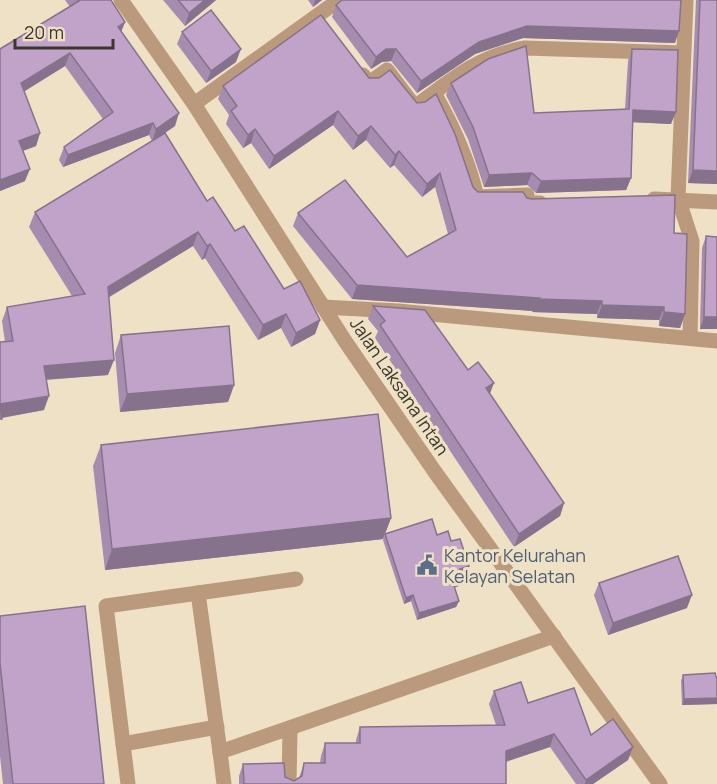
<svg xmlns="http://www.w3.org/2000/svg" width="717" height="784" font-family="Manrope,sans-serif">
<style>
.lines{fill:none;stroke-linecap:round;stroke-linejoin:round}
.minor{stroke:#bb997d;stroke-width:15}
.wall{fill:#a68cae}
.shaded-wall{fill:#87728d}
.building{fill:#c1a3ca;stroke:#87728d;stroke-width:1.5}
.labels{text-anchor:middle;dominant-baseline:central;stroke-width:6;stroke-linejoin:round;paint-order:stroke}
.street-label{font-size:18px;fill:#3c372c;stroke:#eee1c6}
.service-label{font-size:18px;fill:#4e5e75;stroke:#eee1c6;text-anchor:start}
</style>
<rect width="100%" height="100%" fill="#eee1c6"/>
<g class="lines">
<g class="minor">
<path d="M 121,0 L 194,104 L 345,341 L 435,472 L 660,784"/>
<path d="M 686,0 L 678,198 L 692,241 L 690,338"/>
<path d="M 363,75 L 369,83 L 387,70 L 415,107 C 452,79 478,56 525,48 L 683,53"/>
<path d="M 434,93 C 453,126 468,159 477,197 L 527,195 L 527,203 L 540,203"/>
<path d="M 194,104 L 339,0"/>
<path d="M 654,199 L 717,202"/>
<path d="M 323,307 L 398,311 L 717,341"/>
<path d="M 198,593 L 106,606 L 123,744 L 217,727"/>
<path d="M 123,744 L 128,784"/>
<path d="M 220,752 L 198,593 L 296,579"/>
<path d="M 224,784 L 220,752 L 554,636"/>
<path d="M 289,784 L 290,730"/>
</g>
</g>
<g class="wall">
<path d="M 65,0 L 111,0 L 125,22 L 121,31 L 175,126 L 158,137 L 207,201 L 235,231 L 284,289 L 320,320 L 315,334 L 291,347 L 281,328 L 258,340 L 205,258 L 202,260 L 193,246 L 108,298 L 108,375 L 46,380 L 44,410 L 2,418 L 5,342 L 2,321 L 7,307 L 72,296 L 29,227 L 35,212 L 152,141 L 149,135 L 63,167 L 59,160 L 64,147 L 103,119 L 65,66 L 24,91 L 40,133 L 36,146 L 23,151 L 25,181 L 0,191 L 0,49 L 70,7 Z"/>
<path d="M 163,0 L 216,0 L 185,26 Z"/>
<path d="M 308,0 L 322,0 L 313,7 Z"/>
<path d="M 696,0 L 717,0 L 717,184 L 688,183 Z"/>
<path d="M 336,5 L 675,43 L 523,38 L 475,54 L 417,93 L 391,61 L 382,62 L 371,69 L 332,17 Z"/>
<path d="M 182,32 L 236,62 L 206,83 L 177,44 Z"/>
<path d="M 632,49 L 671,124 L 632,122 L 631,178 L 626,190 L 536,193 L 527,185 L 484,187 L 468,139 L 446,95 L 451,83 L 534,113 L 625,109 L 628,61 Z"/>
<path d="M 369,78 L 478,192 L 527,198 L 674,233 L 685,314 L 680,328 L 659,326 L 659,320 L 597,318 L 597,314 L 532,312 L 533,311 L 352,299 L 293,226 L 298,213 L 407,257 L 448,234 L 435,187 L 422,197 L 394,165 L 390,168 L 366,140 L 353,150 L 333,125 L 269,169 L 251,143 L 243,148 L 226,124 L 229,115 L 218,99 L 223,86 Z"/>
<path d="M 706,236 L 717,329 L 700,329 L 702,248 Z"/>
<path d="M 373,306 L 468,370 L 490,394 L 564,503 L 560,516 L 514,547 L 375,338 L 378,331 L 368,319 Z"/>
<path d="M 121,335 L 234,385 L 228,402 L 120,412 L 115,353 Z"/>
<path d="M 101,445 L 391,518 L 383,539 L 105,570 L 93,466 Z"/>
<path d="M 385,534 L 437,535 L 451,541 L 466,573 L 462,574 L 463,579 L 461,585 L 454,588 L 459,601 L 456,607 L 417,620 L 411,601 L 404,604 L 383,540 Z"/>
<path d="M 599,583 L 687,608 L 608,635 L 594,595 Z"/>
<path d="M 0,616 L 104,784 L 3,784 L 0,756 Z"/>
<path d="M 683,675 L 717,679 L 717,704 L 682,705 L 681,681 Z"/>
<path d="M 494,691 L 528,703 L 591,735 L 633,747 L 628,760 L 593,784 L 576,784 L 550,747 L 506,762 L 506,784 L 239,784 L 239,776 L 243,764 L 285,777 L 294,781 L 299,778 L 304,763 L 320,763 L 321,756 L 325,743 L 356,743 L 356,740 L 360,727 L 496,725 L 489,704 Z"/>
</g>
<g class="shaded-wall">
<path d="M 205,0 L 216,0 L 185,26 L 189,13 Z"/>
<path d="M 315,0 L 322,0 L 313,7 Z"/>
<path d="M 125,22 L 120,35 L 118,27 Z"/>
<path d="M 527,26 L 679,31 L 675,43 L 523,38 L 475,54 L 417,93 L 421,81 L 479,42 Z"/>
<path d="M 241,49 L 236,62 L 206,83 L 211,71 Z"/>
<path d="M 386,49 L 396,49 L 391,61 L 382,62 L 371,69 L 376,57 Z"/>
<path d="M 70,53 L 65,66 L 17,96 L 21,83 Z"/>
<path d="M 633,110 L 676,112 L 671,124 L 628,122 Z"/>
<path d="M 338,111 L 333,125 L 269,169 L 274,156 Z"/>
<path d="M 179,113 L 175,126 L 152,142 L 156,129 Z"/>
<path d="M 153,123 L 149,135 L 63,167 L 68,155 Z"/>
<path d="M 371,126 L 366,140 L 353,150 L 358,136 Z"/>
<path d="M 255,129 L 251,143 L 243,148 L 248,135 Z"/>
<path d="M 40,133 L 36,146 L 14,154 L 19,141 Z"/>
<path d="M 399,151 L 394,165 L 390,168 L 395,155 Z"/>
<path d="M 30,169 L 25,181 L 0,191 L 0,180 Z"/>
<path d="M 693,170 L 717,171 L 717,184 L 688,183 Z"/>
<path d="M 440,173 L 435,187 L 422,197 L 427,184 Z"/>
<path d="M 532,173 L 527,185 L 484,187 L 489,175 Z"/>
<path d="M 631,178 L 626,190 L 536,193 L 541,181 Z"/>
<path d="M 198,232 L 193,246 L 102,301 L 108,287 Z"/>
<path d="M 210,244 L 205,258 L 202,260 L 207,246 Z"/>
<path d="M 357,285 L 602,301 L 597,314 L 532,312 L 533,311 L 352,299 Z"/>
<path d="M 602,305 L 664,307 L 659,320 L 597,318 Z"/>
<path d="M 664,312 L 685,314 L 680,328 L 659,326 Z"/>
<path d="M 286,314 L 281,328 L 258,340 L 263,325 Z"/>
<path d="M 704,317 L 717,317 L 717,329 L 700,329 Z"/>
<path d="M 320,320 L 315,334 L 291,347 L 296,333 Z"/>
<path d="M 114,360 L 108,375 L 39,380 L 44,366 Z"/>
<path d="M 494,383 L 489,396 L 486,388 Z"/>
<path d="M 234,385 L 228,402 L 120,412 L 127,394 Z"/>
<path d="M 49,396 L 44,410 L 0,418 L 1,404 Z"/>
<path d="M 564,503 L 560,516 L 514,547 L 519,534 Z"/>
<path d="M 391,518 L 383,539 L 105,570 L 112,549 Z"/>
<path d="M 469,566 L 466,573 L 458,575 L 460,569 Z"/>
<path d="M 463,579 L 461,585 L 450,589 L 453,583 Z"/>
<path d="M 413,595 L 411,601 L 404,604 L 406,598 Z"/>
<path d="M 692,595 L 687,608 L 608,635 L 613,623 Z"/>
<path d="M 459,601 L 456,607 L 417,620 L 419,613 Z"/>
<path d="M 717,698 L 717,704 L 682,705 L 684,699 Z"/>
<path d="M 554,734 L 550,747 L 501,763 L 506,751 Z"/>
<path d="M 633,747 L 628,760 L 593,784 L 585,784 L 586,780 Z"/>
</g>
<g class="building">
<path d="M 78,0 L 111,0 L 125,22 L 118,27 L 179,113 L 156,129 L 153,123 L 68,155 L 64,147 L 113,112 L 70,53 L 21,83 L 40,133 L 19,141 L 30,169 L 0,180 L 0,49 L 79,1 Z"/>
<path d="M 178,0 L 205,0 L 189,13 Z"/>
<path d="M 342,0 L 681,0 L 679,31 L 527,26 L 479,42 L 421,81 L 396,49 L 386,49 L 376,57 L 336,5 Z"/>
<path d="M 700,0 L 717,0 L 717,171 L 693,170 Z"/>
<path d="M 211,10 L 241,49 L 211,71 L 182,32 Z"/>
<path d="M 321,15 L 369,78 L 379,78 L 390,70 L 417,103 L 425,102 L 436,94 L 455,134 L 473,187 L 478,192 L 523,192 L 527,198 L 532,199 L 675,195 L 674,233 L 687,234 L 685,314 L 664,312 L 664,307 L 602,305 L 602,301 L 537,299 L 539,298 L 357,285 L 298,213 L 345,180 L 407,257 L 456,230 L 440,173 L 427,184 L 399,151 L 395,155 L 371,126 L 358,136 L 338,111 L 274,156 L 255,129 L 248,135 L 231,111 L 237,106 L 223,86 Z"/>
<path d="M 526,46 L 534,113 L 629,109 L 632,49 L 678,50 L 676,112 L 633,110 L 631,178 L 541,181 L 532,173 L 489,175 L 473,127 L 451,83 L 488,59 Z"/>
<path d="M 165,133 L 207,201 L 213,197 L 235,231 L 244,226 L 284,289 L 300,281 L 320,320 L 296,333 L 286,314 L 263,325 L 210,244 L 207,246 L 198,232 L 108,287 L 114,360 L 44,366 L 49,396 L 1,404 L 2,419 L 0,419 L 0,342 L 13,341 L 7,307 L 85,294 L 35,212 Z"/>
<path d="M 706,236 L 717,237 L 717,317 L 704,317 Z"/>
<path d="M 373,306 L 425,310 L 468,370 L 478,362 L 494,383 L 486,388 L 564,503 L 519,534 L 380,325 L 385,321 Z"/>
<path d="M 229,326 L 234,385 L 127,394 L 121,335 Z"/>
<path d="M 378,414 L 391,518 L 112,549 L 101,445 Z"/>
<path d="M 432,519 L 437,535 L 448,531 L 451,541 L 460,539 L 469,566 L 460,569 L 463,579 L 453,583 L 459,601 L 419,613 L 413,595 L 406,598 L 385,534 Z"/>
<path d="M 678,556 L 692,595 L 613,623 L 599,583 Z"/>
<path d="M 85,606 L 104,784 L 13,784 L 0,663 L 0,616 Z"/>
<path d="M 715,673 L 717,679 L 717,698 L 684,699 L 683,675 Z"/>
<path d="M 521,682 L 528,703 L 574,688 L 591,735 L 613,719 L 633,747 L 586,780 L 554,734 L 506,751 L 506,784 L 244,784 L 243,764 L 284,763 L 285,777 L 294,781 L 302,776 L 304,763 L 325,763 L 325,743 L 360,743 L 360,727 L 505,725 L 494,691 Z"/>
</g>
<defs>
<g id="civic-bare" transform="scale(1.62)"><path d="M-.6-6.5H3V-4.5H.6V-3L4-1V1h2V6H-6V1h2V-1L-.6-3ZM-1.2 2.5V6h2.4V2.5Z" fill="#5c6f8a" stroke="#eee1c6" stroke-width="2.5" paint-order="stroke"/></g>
</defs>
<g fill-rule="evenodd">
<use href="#civic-bare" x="427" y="565"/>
</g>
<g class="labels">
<g class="street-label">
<text transform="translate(400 386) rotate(56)">Jalan Laksana Intan</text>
</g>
<g class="service-label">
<text x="444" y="555">Kantor Kelurahan<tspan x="444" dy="21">Kelayan Selatan</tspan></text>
</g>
</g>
<path d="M15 39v9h98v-9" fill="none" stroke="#3c372c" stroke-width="3"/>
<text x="24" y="39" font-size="18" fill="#3c372c" stroke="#eee1c6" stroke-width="4.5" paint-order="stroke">20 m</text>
</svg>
